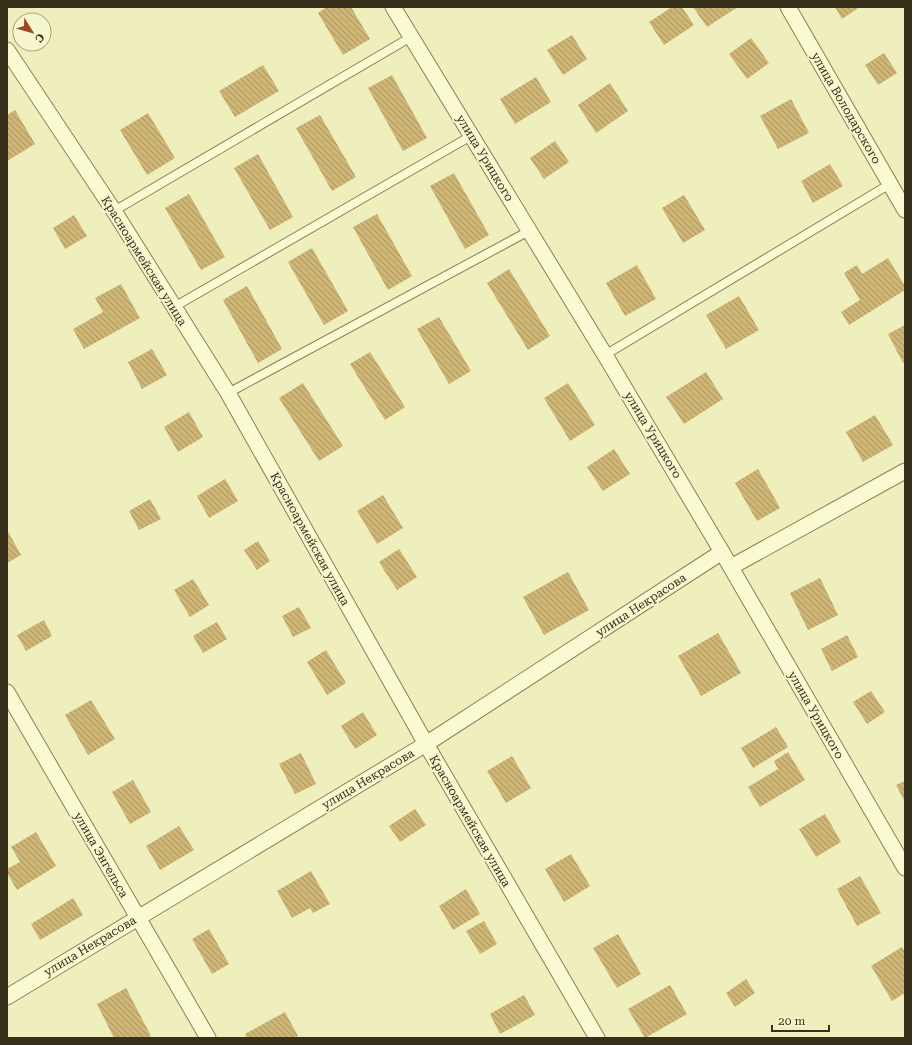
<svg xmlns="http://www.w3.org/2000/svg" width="912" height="1045" font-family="'Roboto Serif',serif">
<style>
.building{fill:url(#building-back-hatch)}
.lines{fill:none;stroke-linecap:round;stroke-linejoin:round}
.lane-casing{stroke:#888056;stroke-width:10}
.street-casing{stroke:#888056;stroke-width:17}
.lane{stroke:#fafad2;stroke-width:8}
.street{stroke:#fafad2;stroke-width:15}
.labels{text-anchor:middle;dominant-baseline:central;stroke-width:3.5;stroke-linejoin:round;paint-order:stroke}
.street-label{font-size:12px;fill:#37311c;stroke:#f6f6ce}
</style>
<defs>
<pattern id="building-back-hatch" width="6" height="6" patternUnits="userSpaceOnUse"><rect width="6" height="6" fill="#cfb573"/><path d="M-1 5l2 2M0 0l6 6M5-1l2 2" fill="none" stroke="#a9945e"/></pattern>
</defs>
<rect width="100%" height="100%" fill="#efefbe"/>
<g class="building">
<path d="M 327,7 L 351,7 L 370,39 L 343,55 L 318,13 Z"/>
<path d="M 672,7 L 682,7 L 694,25 L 664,45 L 649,22 Z"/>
<path d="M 693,7 L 738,7 L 707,27 Z"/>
<path d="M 835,7 L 860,7 L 842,19 Z"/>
<path d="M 572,35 L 587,59 L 563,75 L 547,50 Z"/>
<path d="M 751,38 L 769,63 L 747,79 L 729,54 Z"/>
<path d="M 884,53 L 897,73 L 878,85 L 865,65 Z"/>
<path d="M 263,65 L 279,91 L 235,117 L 219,91 Z"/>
<path d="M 392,75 L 427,138 L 403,151 L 368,88 Z"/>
<path d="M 536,77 L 551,102 L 515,124 L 500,99 Z"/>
<path d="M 610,83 L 628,111 L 596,133 L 578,105 Z"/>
<path d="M 791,99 L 809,133 L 778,149 L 760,116 Z"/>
<path d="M 15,110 L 35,144 L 7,161 L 7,115 Z"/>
<path d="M 148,113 L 175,158 L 147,175 L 120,130 Z"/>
<path d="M 320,115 L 356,177 L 332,191 L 296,128 Z"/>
<path d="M 555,141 L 569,162 L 544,179 L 530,158 Z"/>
<path d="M 258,154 L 293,217 L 270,230 L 234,168 Z"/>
<path d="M 830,164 L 843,186 L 813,203 L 801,181 Z"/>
<path d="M 454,173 L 489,235 L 465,249 L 430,186 Z"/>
<path d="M 189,194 L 225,257 L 201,270 L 165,208 Z"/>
<path d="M 684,195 L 705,230 L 683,243 L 662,208 Z"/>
<path d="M 377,214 L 412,276 L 388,290 L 353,227 Z"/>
<path d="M 74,215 L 87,236 L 65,249 L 53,228 Z"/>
<path d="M 312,248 L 348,311 L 324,325 L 288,262 Z"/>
<path d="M 888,258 L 905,286 L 905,290 L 849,325 L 841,312 L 860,300 L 844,273 L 857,265 L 862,274 Z"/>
<path d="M 637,265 L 656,299 L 625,316 L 606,283 Z"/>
<path d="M 509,269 L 550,336 L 528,350 L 487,283 Z"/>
<path d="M 121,284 L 140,318 L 84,349 L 73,329 L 103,312 L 95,298 Z"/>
<path d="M 247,286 L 282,349 L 258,363 L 223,300 Z"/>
<path d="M 739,296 L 759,330 L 726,349 L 706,315 Z"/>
<path d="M 439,317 L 471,371 L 449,384 L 417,329 Z"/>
<path d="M 905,325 L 905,361 L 903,363 L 888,334 Z"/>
<path d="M 152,349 L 167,375 L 142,389 L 128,362 Z"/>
<path d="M 370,352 L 405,407 L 385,420 L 350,364 Z"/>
<path d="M 706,372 L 723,399 L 684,424 L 666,397 Z"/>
<path d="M 303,383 L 343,446 L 319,461 L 279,398 Z"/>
<path d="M 568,383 L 595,425 L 570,441 L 544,398 Z"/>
<path d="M 189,412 L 203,437 L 178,452 L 164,427 Z"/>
<path d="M 875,415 L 893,445 L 863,462 L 846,432 Z"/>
<path d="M 614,449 L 630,474 L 603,491 L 587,467 Z"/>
<path d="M 758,469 L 780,508 L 757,521 L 735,483 Z"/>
<path d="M 225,479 L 238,501 L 209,518 L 197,496 Z"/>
<path d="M 383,495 L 403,528 L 377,544 L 357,511 Z"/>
<path d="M 150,499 L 161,519 L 139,530 L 129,511 Z"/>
<path d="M 7,530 L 21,555 L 7,563 Z"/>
<path d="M 258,541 L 270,561 L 257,570 L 244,550 Z"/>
<path d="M 399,549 L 417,577 L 397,590 L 379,562 Z"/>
<path d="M 568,572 L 589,610 L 544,635 L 523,597 Z"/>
<path d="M 820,578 L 838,615 L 808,630 L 790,593 Z"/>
<path d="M 193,579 L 209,605 L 190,617 L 174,590 Z"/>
<path d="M 299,607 L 311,628 L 293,637 L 282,616 Z"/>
<path d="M 44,620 L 52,636 L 26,651 L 17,635 Z"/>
<path d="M 217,622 L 227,639 L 203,653 L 193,636 Z"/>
<path d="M 718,633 L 741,673 L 701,696 L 678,656 Z"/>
<path d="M 847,635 L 858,657 L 832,671 L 821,649 Z"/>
<path d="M 326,650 L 346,683 L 327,695 L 307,662 Z"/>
<path d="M 871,691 L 885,712 L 867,724 L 853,702 Z"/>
<path d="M 91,700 L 115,739 L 88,755 L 65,715 Z"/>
<path d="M 363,712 L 377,735 L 355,749 L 341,726 Z"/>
<path d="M 776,727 L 788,747 L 753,768 L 741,748 Z"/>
<path d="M 788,752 L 805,780 L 760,807 L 748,787 L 778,769 L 774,761 Z"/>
<path d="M 301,753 L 316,784 L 295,794 L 279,764 Z"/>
<path d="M 512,756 L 531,788 L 506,803 L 487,771 Z"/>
<path d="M 133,780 L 151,812 L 130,824 L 112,792 Z"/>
<path d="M 905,781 L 905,802 L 896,785 Z"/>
<path d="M 415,809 L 426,825 L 400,842 L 389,826 Z"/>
<path d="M 825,814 L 841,842 L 816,857 L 799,829 Z"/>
<path d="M 179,826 L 194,850 L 160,870 L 146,846 Z"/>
<path d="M 36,832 L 56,866 L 17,890 L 7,873 L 7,869 L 20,862 L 11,847 Z"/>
<path d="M 571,854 L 590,886 L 564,902 L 545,869 Z"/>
<path d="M 311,871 L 330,904 L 313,913 L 310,908 L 292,918 L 277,891 Z"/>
<path d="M 860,876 L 881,913 L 857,926 L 837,889 Z"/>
<path d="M 466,889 L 480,914 L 453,930 L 439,906 Z"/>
<path d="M 73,898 L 83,915 L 40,940 L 31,924 Z"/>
<path d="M 484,921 L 497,944 L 480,954 L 466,931 Z"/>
<path d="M 209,929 L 229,964 L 212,974 L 192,939 Z"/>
<path d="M 618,934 L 641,974 L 617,988 L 593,948 Z"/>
<path d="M 902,947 L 905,952 L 905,993 L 892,1001 L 871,966 Z"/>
<path d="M 746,979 L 755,993 L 735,1007 L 726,993 Z"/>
<path d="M 670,985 L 687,1014 L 645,1038 L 628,1009 Z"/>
<path d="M 126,988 L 151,1036 L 146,1038 L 114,1038 L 97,1004 Z"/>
<path d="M 524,995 L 535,1015 L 500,1034 L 490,1014 Z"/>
<path d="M 285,1012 L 298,1036 L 295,1038 L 247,1038 L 245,1034 Z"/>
</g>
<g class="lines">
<g class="lane-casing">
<g id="lane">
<path d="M 114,211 L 411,37"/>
<path d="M 174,307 L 471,136"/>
<path d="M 605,355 L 890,184"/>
<path d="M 228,393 L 529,231"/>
</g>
</g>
<g class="street-casing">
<g id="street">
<path d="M 393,7 L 605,355 L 722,552 L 905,868"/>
<path d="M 788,7 L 905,210"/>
<path d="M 7,50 L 114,211 L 228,393 L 426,744 L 597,1038"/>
<path d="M 731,567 L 905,471"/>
<path d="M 7,692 L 208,1038"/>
<path d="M 7,997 L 426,744 L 722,552"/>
</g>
</g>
<use href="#lane" class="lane"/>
<use href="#street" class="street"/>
</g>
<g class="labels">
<g class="street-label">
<text transform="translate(846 108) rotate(60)">улица Володарского</text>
<text transform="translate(485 158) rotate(59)">улица Урицкого</text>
<text transform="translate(144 261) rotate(58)">Красноармейская улица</text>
<text transform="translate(653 435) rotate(59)">улица Урицкого</text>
<text transform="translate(310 539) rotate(61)">Красноармейская улица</text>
<text transform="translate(641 605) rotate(-33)">улица Некрасова</text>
<text transform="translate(816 715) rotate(60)">улица Урицкого</text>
<text transform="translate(368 779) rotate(-31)">улица Некрасова</text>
<text transform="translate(470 821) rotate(60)">Красноармейская улица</text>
<text transform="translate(101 855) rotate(60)">улица Энгельса</text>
<text transform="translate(90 946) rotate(-31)">улица Некрасова</text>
</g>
</g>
<rect width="912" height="1045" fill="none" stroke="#37311c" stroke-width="16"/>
<g transform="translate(32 32) rotate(127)"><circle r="19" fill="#f6f6ce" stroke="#aaa787"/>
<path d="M0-3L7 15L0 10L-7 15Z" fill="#994725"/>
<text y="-6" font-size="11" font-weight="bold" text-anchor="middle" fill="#37311c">С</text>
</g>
<path d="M772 1025v6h57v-6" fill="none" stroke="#37311c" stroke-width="2"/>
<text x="778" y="1025" font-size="12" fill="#37311c" stroke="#f6f6ce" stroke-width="3" paint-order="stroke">20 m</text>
</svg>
